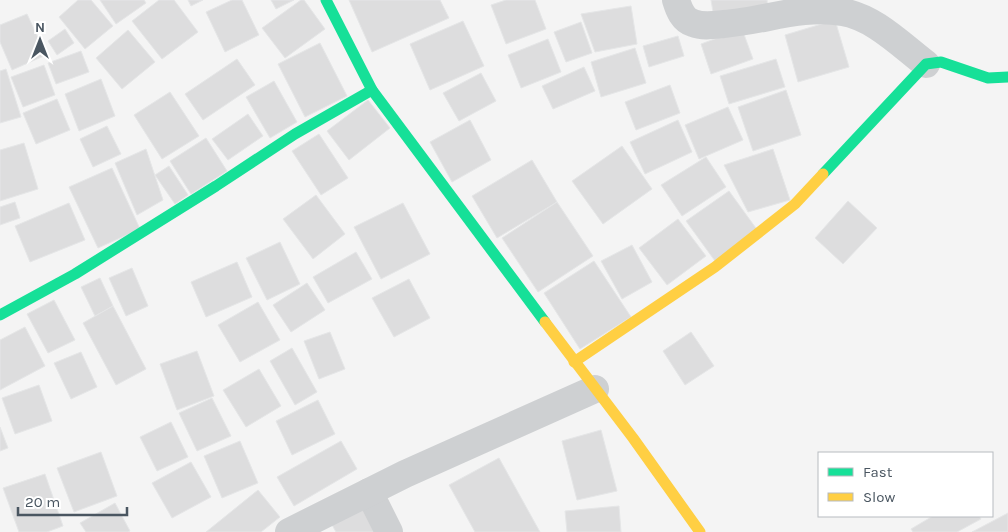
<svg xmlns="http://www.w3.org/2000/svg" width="1008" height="532" font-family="Karla,sans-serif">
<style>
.building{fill:#ddddde;stroke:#e5e6e7}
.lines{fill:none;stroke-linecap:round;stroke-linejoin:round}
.street{stroke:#ced0d2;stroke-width:28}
.fast{stroke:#16e098;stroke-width:11}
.slow{stroke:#ffcf43;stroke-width:11}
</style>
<rect width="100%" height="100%" fill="#f4f4f4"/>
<g class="building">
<path d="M 78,0 L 91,0 L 113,26 L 85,49 L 59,17 Z"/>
<path d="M 100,0 L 144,0 L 146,3 L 116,24 Z"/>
<path d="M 159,0 L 174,0 L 198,32 L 162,59 L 132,21 Z"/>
<path d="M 188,0 L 203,0 L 191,6 Z"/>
<path d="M 232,0 L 242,0 L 259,35 L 225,52 L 206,12 Z"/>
<path d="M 271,0 L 294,0 L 276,9 Z"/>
<path d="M 301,0 L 304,0 L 325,29 L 285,58 L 262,28 Z"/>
<path d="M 349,0 L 440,0 L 449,18 L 372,52 Z"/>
<path d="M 506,0 L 535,0 L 546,29 L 506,44 L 491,5 Z"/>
<path d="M 711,0 L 767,0 L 768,8 L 714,18 Z"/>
<path d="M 631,6 L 637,44 L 595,52 L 581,14 Z"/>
<path d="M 27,14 L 46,55 L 12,70 L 0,42 L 0,25 Z"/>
<path d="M 835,20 L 849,67 L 798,82 L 785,35 Z"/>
<path d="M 463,21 L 484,66 L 430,90 L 410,44 Z"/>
<path d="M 581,22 L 592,53 L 566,62 L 554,32 Z"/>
<path d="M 65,29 L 74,43 L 57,55 L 48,41 Z"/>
<path d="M 742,29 L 753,59 L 711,74 L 701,44 Z"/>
<path d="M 128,30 L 155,62 L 122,89 L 96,58 Z"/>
<path d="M 678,36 L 684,56 L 649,67 L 643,46 Z"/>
<path d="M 548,39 L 561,72 L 521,88 L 508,55 Z"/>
<path d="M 320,43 L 347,96 L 305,117 L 278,64 Z"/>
<path d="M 635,48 L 646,83 L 601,97 L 591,62 Z"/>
<path d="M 81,51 L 89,72 L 56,84 L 48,63 Z"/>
<path d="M 237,59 L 255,85 L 203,120 L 185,94 Z"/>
<path d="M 776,59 L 785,87 L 729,104 L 720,76 Z"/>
<path d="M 44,65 L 55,95 L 23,107 L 11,77 Z"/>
<path d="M 584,67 L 595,91 L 553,109 L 542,86 Z"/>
<path d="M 6,69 L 21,117 L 0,123 L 0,71 Z"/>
<path d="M 481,73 L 496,101 L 459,121 L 443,93 Z"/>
<path d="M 101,79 L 115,116 L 79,131 L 65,94 Z"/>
<path d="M 274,81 L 297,122 L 270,138 L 246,97 Z"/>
<path d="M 670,85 L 680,113 L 636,130 L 625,102 Z"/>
<path d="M 786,90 L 801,135 L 753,151 L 738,107 Z"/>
<path d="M 170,92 L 199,136 L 162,159 L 134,115 Z"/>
<path d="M 57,99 L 70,130 L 36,144 L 23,113 Z"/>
<path d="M 368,100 L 390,128 L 349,160 L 327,131 Z"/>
<path d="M 728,107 L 743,140 L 699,159 L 685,125 Z"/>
<path d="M 248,114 L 263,136 L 228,160 L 212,139 Z"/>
<path d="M 470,120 L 491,160 L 452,182 L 430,142 Z"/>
<path d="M 678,120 L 692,152 L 645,174 L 630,142 Z"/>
<path d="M 107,126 L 121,154 L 93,167 L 80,139 Z"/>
<path d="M 319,134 L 348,178 L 321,195 L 292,151 Z"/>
<path d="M 206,138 L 227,171 L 191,194 L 170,161 Z"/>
<path d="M 24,143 L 38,189 L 0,201 L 0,150 Z"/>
<path d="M 622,146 L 652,189 L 603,224 L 572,181 Z"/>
<path d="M 146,149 L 163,200 L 137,215 L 115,163 Z"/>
<path d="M 773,149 L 790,200 L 748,212 L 724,165 Z"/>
<path d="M 706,157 L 726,187 L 682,216 L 661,185 Z"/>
<path d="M 532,160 L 557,202 L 497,238 L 472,196 Z"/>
<path d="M 169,166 L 188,195 L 175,204 L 155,175 Z"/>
<path d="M 112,168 L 140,229 L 98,248 L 69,187 Z"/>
<path d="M 729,191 L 758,231 L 715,261 L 686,221 Z"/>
<path d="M 316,195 L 345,234 L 313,259 L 283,219 Z"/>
<path d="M 848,201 L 877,228 L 843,264 L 815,238 Z"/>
<path d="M 15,202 L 20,218 L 0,225 L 0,207 Z"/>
<path d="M 557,202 L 593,256 L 538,292 L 502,238 Z"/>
<path d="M 69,203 L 85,240 L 30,262 L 15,226 Z"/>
<path d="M 403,203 L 430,254 L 381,279 L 354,227 Z"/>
<path d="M 678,219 L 706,256 L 667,285 L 639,248 Z"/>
<path d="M 280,242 L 300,284 L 267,300 L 246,258 Z"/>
<path d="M 632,245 L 652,282 L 622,299 L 601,261 Z"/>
<path d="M 356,252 L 372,279 L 328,303 L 313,277 Z"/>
<path d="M 594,261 L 631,317 L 580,349 L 544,293 Z"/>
<path d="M 237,262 L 252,297 L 206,317 L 191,282 Z"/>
<path d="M 132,268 L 148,306 L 126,316 L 109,278 Z"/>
<path d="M 100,278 L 113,306 L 95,316 L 81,287 Z"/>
<path d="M 409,279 L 430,318 L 394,337 L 372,298 Z"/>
<path d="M 307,283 L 325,310 L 291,332 L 273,305 Z"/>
<path d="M 54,300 L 75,340 L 48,353 L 27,314 Z"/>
<path d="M 258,302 L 280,340 L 240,362 L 218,325 Z"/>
<path d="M 113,306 L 146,369 L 116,385 L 83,323 Z"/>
<path d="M 25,327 L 45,366 L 0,390 L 0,340 Z"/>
<path d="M 330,332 L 345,369 L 319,379 L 304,341 Z"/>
<path d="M 691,332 L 714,366 L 685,385 L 663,351 Z"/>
<path d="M 292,348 L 317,392 L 295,405 L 270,361 Z"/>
<path d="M 197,351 L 214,396 L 177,410 L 160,364 Z"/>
<path d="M 81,352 L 97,387 L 71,399 L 54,363 Z"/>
<path d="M 259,369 L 281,406 L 246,427 L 223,390 Z"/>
<path d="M 39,385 L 52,421 L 15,434 L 2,398 Z"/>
<path d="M 212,398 L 231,436 L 197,451 L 179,413 Z"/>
<path d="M 318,400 L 335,434 L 292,455 L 276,421 Z"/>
<path d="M 171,422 L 188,457 L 157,471 L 140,437 Z"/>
<path d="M 0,427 L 8,448 L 0,451 Z"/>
<path d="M 601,430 L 617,491 L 577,500 L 562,441 Z"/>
<path d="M 240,441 L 258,483 L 222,498 L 204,456 Z"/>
<path d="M 341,441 L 357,469 L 294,506 L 277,477 Z"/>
<path d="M 101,452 L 117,496 L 74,512 L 57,468 Z"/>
<path d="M 499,458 L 540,532 L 475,532 L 449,485 Z"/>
<path d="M 191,462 L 211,497 L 172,518 L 152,483 Z"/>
<path d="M 45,474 L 63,526 L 47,532 L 19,532 L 3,488 Z"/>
<path d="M 258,490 L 280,517 L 261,532 L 206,532 Z"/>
<path d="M 115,503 L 130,531 L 128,532 L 86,532 L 80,523 Z"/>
<path d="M 619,506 L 621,532 L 567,532 L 565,511 Z"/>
<path d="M 363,508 L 374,532 L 336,532 L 331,523 Z"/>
<path d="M 1008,513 L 1008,532 L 972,532 Z"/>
<path d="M 933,516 L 979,516 L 981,519 L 957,532 L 913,532 L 911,529 Z"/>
</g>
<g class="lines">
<g class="street">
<path d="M 676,0 C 679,10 683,20 693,23 C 703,27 714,25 724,24 C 763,21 803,5 842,12 C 874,17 901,45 926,64"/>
<path d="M 369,492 L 389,532"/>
<path d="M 289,532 L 405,474 L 595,389"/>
</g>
<g class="fast">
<path d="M 326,0 L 372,90 L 545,322"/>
<path d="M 823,174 L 926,64 L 941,62 L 988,78 L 1008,77"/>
<path d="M 0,315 L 75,274 L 216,186 L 295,134 L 372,90"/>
</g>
<g class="slow">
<path d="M 545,322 L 633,438 L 700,532"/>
<path d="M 574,362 L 715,267 L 795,204 L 823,174"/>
</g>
</g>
<rect x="818" y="452" width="175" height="65" fill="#ffffff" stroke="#b7bbc0"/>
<rect x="828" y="468" width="25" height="8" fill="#16e098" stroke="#b7bbc0"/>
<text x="863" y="477" font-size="15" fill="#4a5661">Fast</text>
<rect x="828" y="493" width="25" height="8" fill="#ffcf43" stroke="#b7bbc0"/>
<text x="863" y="502" font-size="15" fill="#4a5661">Slow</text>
<g transform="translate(40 40)" stroke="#ffffff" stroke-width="4" paint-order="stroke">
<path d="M0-4L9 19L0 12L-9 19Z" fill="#4a5661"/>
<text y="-8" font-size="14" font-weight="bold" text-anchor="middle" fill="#4a5661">N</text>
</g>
<path d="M18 507v8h109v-8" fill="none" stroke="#4a5661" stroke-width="2.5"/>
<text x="25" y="507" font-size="15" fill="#4a5661" stroke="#ffffff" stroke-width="4" paint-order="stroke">20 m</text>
</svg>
